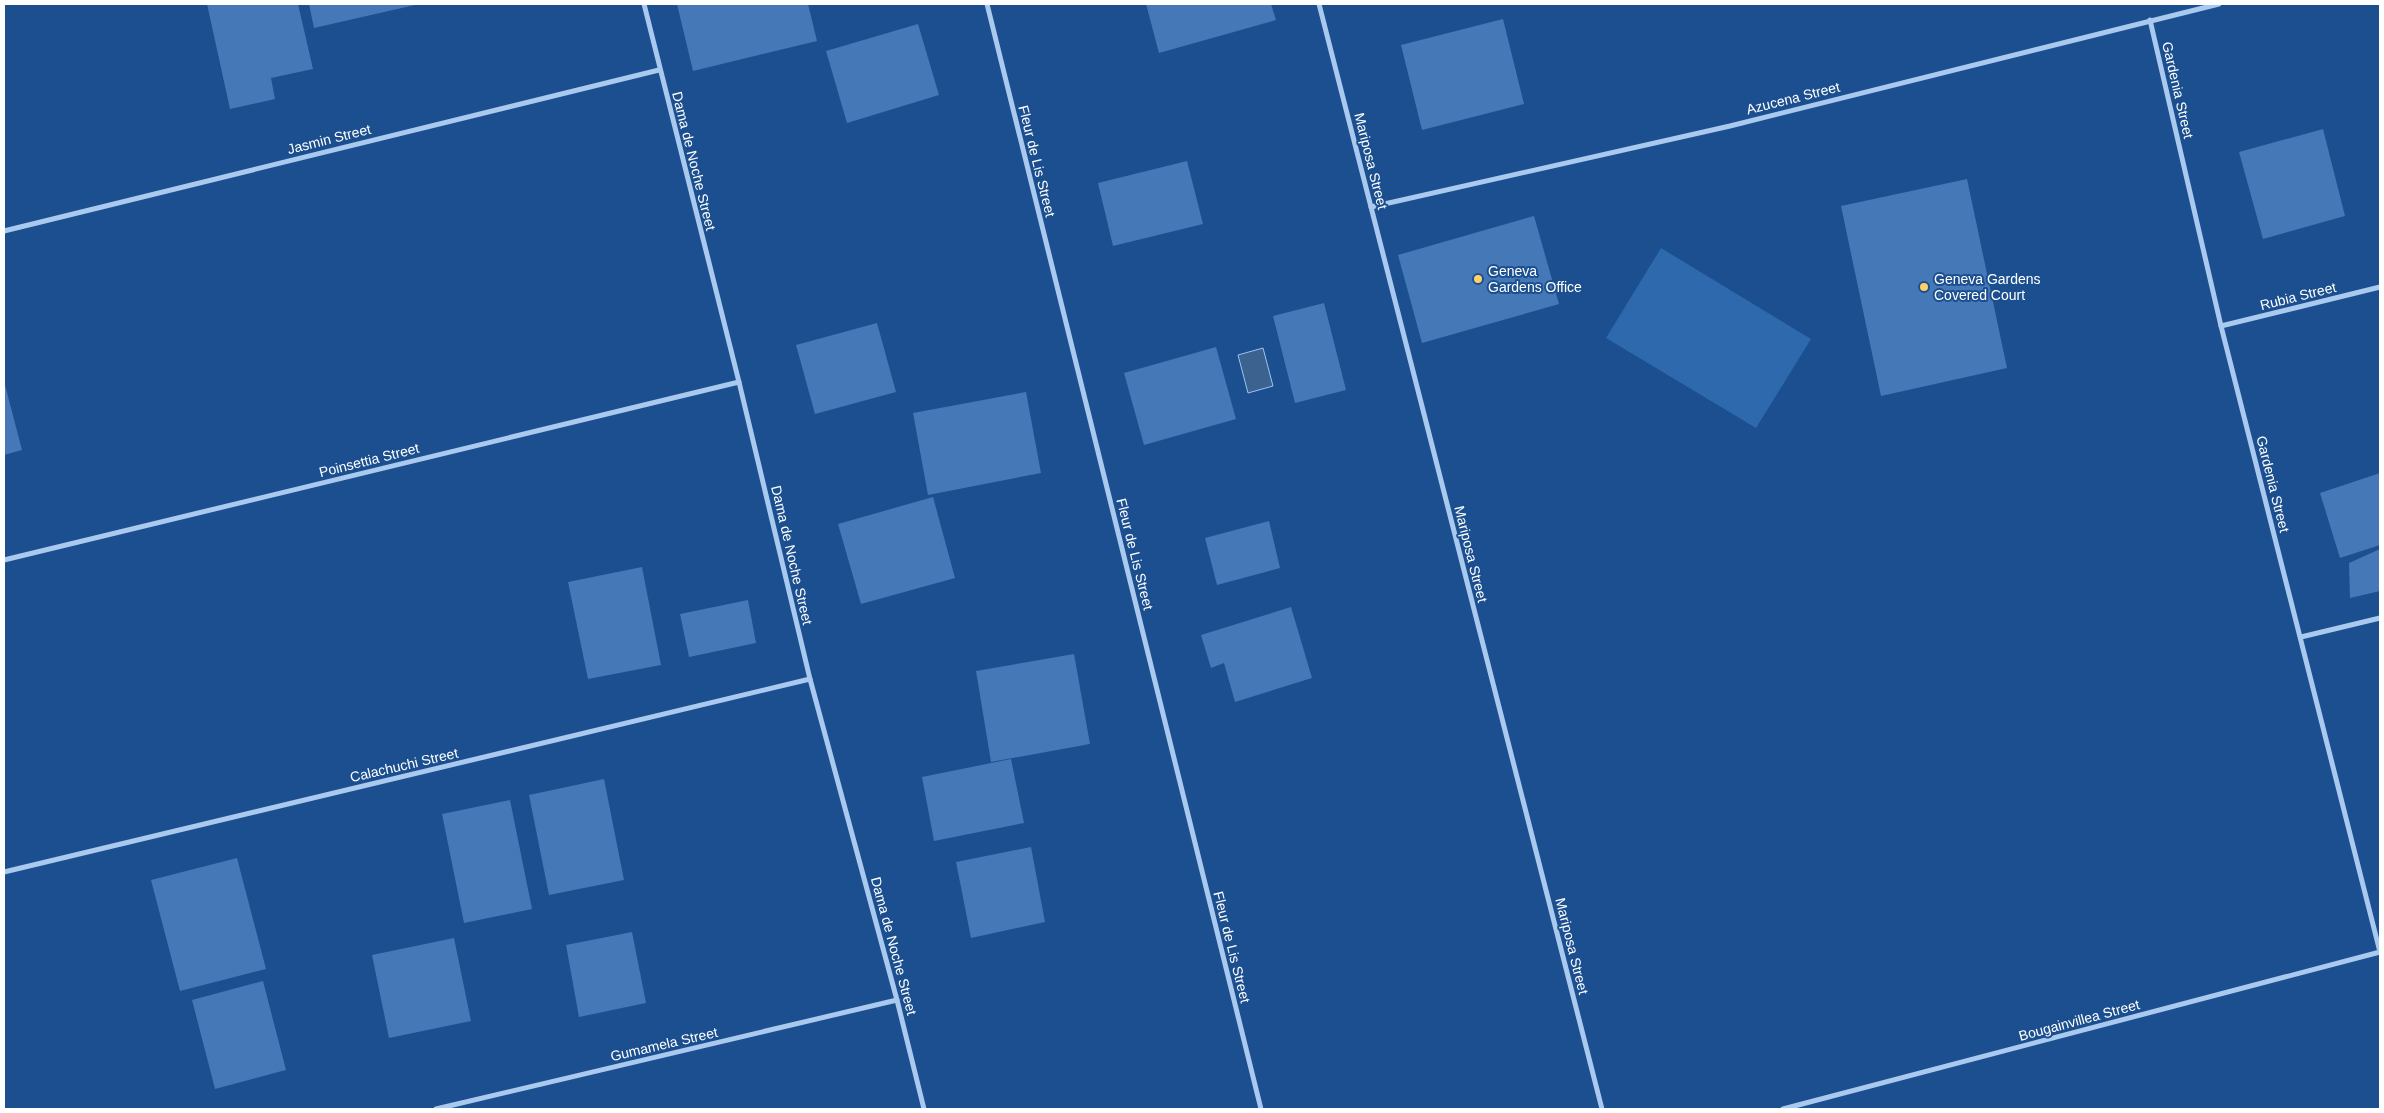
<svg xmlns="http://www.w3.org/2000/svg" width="2384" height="1113" font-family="Arial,sans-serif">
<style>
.grass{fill:#2e69ad}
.water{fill:#3c6290;stroke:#9cc4f0}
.building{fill:#4478b7}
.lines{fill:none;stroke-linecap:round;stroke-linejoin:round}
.minor{stroke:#a9c9ee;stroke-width:5}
.poi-dot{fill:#ffd166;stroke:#1b4f8f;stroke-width:2}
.labels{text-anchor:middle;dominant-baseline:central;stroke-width:4;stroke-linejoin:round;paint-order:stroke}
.street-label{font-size:14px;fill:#fff;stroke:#1b4f8f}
.poi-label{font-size:14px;fill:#fff;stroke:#1b4f8f;text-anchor:start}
</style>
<rect width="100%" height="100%" fill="#1b4f8f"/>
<path class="grass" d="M 1661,248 L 1811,339 L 1756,428 L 1606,338 Z"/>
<path class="water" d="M 1263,348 L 1273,386 L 1248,393 L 1238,355 Z"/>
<g class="building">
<path d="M 207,4 L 298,4 L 313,69 L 271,78 L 275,99 L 230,109 Z"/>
<path d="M 309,4 L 415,4 L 415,5 L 314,28 Z"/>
<path d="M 677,4 L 808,4 L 817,41 L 693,71 Z"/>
<path d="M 1146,4 L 1271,4 L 1276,20 L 1159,53 Z"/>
<path d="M 1503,19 L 1524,104 L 1422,130 L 1401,45 Z"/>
<path d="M 918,24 L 939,95 L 847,123 L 826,51 Z"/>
<path d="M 2323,129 L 2345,216 L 2263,239 L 2239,152 Z"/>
<path d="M 1187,161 L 1203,224 L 1113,246 L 1098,183 Z"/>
<path d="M 1967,179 L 2007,368 L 1881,396 L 1841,206 Z"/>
<path d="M 1534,216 L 1559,304 L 1422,343 L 1398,255 Z"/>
<path d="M 1324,303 L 1346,390 L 1295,403 L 1273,316 Z"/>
<path d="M 877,323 L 896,392 L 815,414 L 796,345 Z"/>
<path d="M 1216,347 L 1236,419 L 1144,445 L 1124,373 Z"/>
<path d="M 4,381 L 22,450 L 4,455 Z"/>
<path d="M 1026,392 L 1041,473 L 928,495 L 913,413 Z"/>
<path d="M 2380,473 L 2380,545 L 2340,558 L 2320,493 Z"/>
<path d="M 933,497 L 955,578 L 861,604 L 838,524 Z"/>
<path d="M 1269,521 L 1280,568 L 1217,585 L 1205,538 Z"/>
<path d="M 2380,549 L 2380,591 L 2350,598 L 2349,563 Z"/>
<path d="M 642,567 L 661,665 L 588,679 L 568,582 Z"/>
<path d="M 748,600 L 756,643 L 689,657 L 680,614 Z"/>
<path d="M 1291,607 L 1312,678 L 1235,702 L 1224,663 L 1211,668 L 1201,635 Z"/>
<path d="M 1074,654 L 1090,744 L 991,762 L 976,671 Z"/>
<path d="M 1011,759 L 1024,823 L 934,841 L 922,777 Z"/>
<path d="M 604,779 L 624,880 L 549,895 L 529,795 Z"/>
<path d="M 510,800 L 532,909 L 464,923 L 442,814 Z"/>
<path d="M 1031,847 L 1045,922 L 971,938 L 956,862 Z"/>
<path d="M 237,858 L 266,969 L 180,991 L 151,880 Z"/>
<path d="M 632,932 L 646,1003 L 579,1017 L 566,945 Z"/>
<path d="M 454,938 L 471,1021 L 389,1038 L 372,955 Z"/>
<path d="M 263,981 L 286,1070 L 215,1089 L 192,1000 Z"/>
</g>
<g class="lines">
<g class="minor">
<path d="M 644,4 L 739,382 L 810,679 L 897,1000 L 924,1109"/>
<path d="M 987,4 L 1261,1109"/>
<path d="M 1319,4 L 1602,1109"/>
<path d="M 2150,20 L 2221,326 L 2380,952"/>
<path d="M 1371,207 L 1730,126 L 2219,4"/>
<path d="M 4,231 L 659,70"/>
<path d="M 2221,326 L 2380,287"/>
<path d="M 4,560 L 739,382"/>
<path d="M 2301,637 L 2380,618"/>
<path d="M 4,872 L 810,679"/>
<path d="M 436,1109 L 897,1000"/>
<path d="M 1783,1109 L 2380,952"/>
</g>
</g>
<g class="poi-dot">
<circle cx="1478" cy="279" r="5"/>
<circle cx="1924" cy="287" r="5"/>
</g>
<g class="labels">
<g class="street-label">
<text transform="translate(2178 90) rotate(77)">Gardenia Street</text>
<text transform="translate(1793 98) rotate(-14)">Azucena Street</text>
<text transform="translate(329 139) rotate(-14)">Jasmin Street</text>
<text transform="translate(694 161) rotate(76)">Dama de Noche Street</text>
<text transform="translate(1037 161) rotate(76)">Fleur de Lis Street</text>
<text transform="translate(1371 161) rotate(76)">Mariposa Street</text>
<text transform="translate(2298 296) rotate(-14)">Rubia Street</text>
<text transform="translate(369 460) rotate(-14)">Poinsettia Street</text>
<text transform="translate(2273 484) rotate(76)">Gardenia Street</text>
<text transform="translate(1135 554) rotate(76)">Fleur de Lis Street</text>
<text transform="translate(1471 554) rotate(76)">Mariposa Street</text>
<text transform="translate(792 555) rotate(77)">Dama de Noche Street</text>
<text transform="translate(404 765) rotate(-13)">Calachuchi Street</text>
<text transform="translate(894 946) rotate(75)">Dama de Noche Street</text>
<text transform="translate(1572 946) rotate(76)">Mariposa Street</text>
<text transform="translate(1232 947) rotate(76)">Fleur de Lis Street</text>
<text transform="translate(2079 1020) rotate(-15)">Bougainvillea Street</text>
<text transform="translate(664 1044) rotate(-13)">Gumamela Street</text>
</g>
<g class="poi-label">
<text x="1488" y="271">Geneva<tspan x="1488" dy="16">Gardens Office</tspan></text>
<text x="1934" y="279">Geneva Gardens<tspan x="1934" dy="16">Covered Court</tspan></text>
</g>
</g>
<rect width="2384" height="1113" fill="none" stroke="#ffffff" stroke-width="10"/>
</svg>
